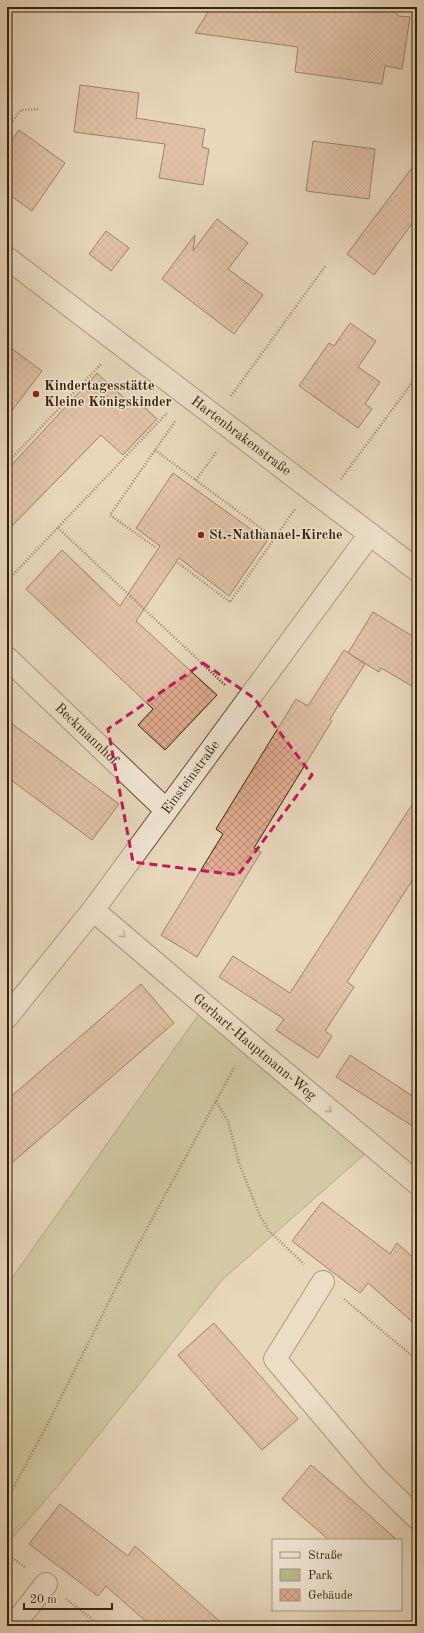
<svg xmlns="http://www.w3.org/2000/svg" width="424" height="1633" font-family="'Old Standard TT',serif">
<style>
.green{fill:#bdbc8c;stroke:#796f4a}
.building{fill:url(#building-cross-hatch);stroke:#352209}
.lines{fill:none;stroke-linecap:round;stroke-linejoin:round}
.minor-casing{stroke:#624f36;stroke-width:24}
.path{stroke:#352209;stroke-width:2.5;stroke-dasharray:1 2;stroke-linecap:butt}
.minor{stroke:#f0e5d3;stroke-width:22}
.oneway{stroke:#92846e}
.marked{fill:none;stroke:#c2185b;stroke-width:3;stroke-dasharray:8 5;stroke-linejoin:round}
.poi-dot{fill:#8f2418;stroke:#f0e5d3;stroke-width:1.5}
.labels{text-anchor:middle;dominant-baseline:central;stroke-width:3;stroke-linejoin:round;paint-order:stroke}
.poi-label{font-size:14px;font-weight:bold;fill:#352209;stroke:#f0e5d3;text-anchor:start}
.street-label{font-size:14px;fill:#352209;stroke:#f0e5d3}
</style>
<defs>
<pattern id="building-cross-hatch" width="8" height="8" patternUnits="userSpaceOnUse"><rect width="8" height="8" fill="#e1ac91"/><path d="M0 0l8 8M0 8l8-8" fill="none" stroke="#b78c75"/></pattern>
</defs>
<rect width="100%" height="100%" fill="#e8d7bb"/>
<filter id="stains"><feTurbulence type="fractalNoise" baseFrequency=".005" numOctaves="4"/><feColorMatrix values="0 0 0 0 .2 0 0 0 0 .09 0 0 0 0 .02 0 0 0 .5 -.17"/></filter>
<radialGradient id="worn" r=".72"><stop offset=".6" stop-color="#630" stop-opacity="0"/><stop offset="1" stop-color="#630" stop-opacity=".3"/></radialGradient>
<path class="green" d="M 199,1014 L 366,1153 L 222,1280 L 58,1486 L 7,1544 L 7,1285 Z"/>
<g class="building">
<path d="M 211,7 L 341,7 L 367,10 L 368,7 L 392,7 L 398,16 L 410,17 L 402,69 L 385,66 L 382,84 L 295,72 L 298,47 L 195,33 Z"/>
<path d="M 80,85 L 139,93 L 136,118 L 205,129 L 202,147 L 209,149 L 203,185 L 159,178 L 165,144 L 74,132 Z"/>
<path d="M 19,130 L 65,163 L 32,211 L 7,193 L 7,147 Z"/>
<path d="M 313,141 L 375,149 L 369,199 L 306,191 Z"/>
<path d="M 417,161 L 417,217 L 374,275 L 347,254 Z"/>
<path d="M 217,219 L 248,243 L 228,269 L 263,295 L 234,334 L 162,279 L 195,235 L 193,251 Z"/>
<path d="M 106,231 L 129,248 L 111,271 L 89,254 Z"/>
<path d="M 350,323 L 376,341 L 358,367 L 380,382 L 365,404 L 372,409 L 358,428 L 299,386 L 329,343 L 334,346 Z"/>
<path d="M 7,345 L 42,371 L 7,417 Z"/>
<path d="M 97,373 L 134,407 L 139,402 L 157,419 L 123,455 L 101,435 L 7,531 L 7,470 Z"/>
<path d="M 173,473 L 267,541 L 229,596 L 179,558 L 136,621 L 217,695 L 165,750 L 138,725 L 153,709 L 26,589 L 62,550 L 120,606 L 160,546 L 136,528 Z"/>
<path d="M 373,612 L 417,639 L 417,689 L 381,668 L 379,672 L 348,653 Z"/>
<path d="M 344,650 L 365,664 L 330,719 L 332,721 L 254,848 L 261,852 L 197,957 L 161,935 L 223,834 L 216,829 L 296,699 L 308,706 Z"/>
<path d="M 7,720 L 119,804 L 92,840 L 7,777 Z"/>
<path d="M 417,797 L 417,873 L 347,982 L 354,987 L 325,1031 L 332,1036 L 318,1058 L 276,1030 L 284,1019 L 219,977 L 233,956 L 290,993 Z"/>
<path d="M 141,984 L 174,1023 L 7,1167 L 7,1100 Z"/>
<path d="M 350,1055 L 417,1099 L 417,1129 L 336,1077 Z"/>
<path d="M 322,1202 L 390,1254 L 397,1243 L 417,1261 L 417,1326 L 368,1283 L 360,1293 L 292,1241 Z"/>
<path d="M 214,1323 L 298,1419 L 262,1450 L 178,1355 Z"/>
<path d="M 311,1465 L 360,1507 L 397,1540 L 329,1540 L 282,1499 Z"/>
<path d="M 60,1504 L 128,1556 L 135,1546 L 225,1626 L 151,1626 L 106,1586 L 98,1596 L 29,1544 Z"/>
</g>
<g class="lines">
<g class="minor-casing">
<g id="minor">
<path id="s1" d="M 7,258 L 417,570"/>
<path id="s2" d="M 7,658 L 166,810"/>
<path id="s3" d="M 93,910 L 248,1042 L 417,1183"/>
<path id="s4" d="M 7,1017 L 93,910 L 370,534"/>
<path d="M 323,1282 L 275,1359 L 374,1476 L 417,1518"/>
<path d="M 13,1626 L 46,1584"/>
</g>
</g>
<g class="path">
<path d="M 7,48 L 9,26"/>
<path d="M 7,128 L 21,110 L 39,109"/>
<path d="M 231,396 L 326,265"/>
<path d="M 155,450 L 274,538"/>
<path d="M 7,463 L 102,363"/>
<path d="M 341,479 L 417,376"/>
<path d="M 196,480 L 217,451"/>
<path d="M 58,528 L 226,686"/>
<path d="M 155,547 L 110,515 L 176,420"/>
<path d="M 178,563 L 230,602 L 295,509"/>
<path d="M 7,581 L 168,412"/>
<path d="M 216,1101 L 228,1121 L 239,1163 L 260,1216 L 269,1231 L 304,1264"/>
<path d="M 344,1299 L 417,1360"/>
<path d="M 7,1499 L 43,1433 L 132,1256 L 235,1066"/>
<path d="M 7,1554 L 26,1568"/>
<path d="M 66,1599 L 101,1626"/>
</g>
<use href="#minor" class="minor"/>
</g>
<defs><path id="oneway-chevron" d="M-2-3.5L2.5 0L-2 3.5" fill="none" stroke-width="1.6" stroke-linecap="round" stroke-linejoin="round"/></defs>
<g class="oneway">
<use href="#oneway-chevron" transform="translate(123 935) rotate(41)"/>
<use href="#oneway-chevron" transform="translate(329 1110) rotate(40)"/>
</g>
<path d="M0 0H424V1633H0ZM 203,663 L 254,698 L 312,775 L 238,875 L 133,862 L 108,729 Z" fill="#e8d7bb" fill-opacity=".55" fill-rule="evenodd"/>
<path class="marked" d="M 203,663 L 254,698 L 312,775 L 238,875 L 133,862 L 108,729 Z"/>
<g class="poi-dot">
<circle cx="36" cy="394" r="4"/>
<circle cx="201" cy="535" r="4"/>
</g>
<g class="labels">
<g class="poi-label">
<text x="44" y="386">Kindertagesstätte<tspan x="44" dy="16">Kleine Königskinder</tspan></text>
<text x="209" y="535">St.-Nathanael-Kirche</text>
</g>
<g class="street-label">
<text stroke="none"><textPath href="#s1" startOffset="294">Hartenbrakenstraße</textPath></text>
<text stroke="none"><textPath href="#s2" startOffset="110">Beckmannhof</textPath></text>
<text stroke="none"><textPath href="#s4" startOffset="302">Einsteinstraße</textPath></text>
<text stroke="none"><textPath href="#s3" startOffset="212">Gerhart-Hauptmann-Weg</textPath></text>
</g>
</g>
<rect width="424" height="1633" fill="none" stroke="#e8d7bb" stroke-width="24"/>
<rect x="8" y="8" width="408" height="1617" fill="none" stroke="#352209" stroke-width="2"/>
<rect x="12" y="12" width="400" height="1609" fill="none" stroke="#352209"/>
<rect x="272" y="1539" width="130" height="72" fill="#f0e5d3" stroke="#a59782"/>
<rect x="280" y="1552" width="20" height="6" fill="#f0e5d3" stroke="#a59782"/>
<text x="308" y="1559" font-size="12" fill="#352209">Straße</text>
<rect x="280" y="1569" width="20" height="12" fill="#bdbc8c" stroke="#a59782"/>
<text x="308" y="1579" font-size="12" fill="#352209">Park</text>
<rect x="280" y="1589" width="20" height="12" fill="url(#building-cross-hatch)" stroke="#a59782"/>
<text x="308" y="1599" font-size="12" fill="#352209">Gebäude</text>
<path d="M24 1603v6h88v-6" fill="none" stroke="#352209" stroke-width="2"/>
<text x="30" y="1603" font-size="12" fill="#352209" stroke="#f0e5d3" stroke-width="3" paint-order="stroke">20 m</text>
<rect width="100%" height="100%" filter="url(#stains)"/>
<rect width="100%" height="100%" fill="url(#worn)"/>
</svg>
